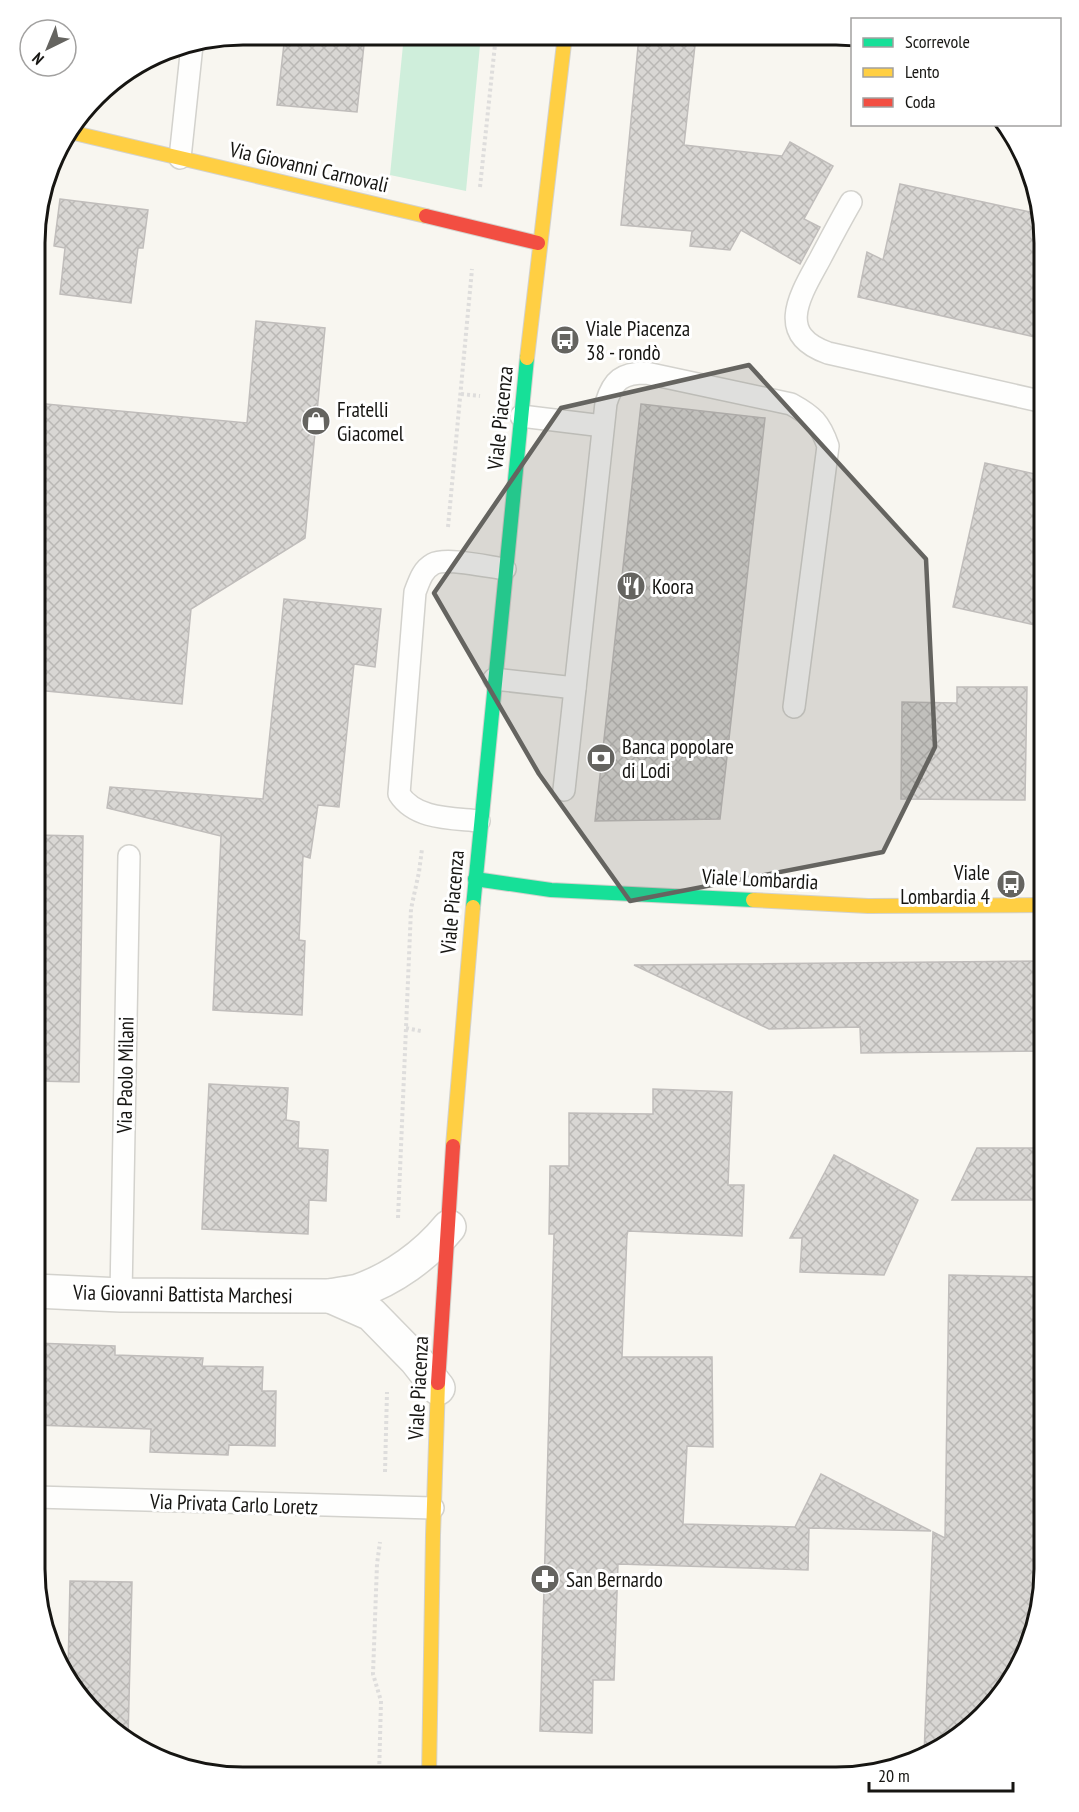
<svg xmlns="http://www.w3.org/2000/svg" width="1079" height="1812" font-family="'PT Sans Narrow',sans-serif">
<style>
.grass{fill:#cfeedb}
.building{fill:url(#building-cross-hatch);stroke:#c0bdbb;stroke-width:1.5}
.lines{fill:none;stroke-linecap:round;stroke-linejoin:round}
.lane-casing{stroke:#d3d2cd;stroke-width:24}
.street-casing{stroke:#d3d2cd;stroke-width:36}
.fast-casing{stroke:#d3d2cd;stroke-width:16}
.slow-casing{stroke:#d3d2cd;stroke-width:16}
.jam-casing{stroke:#d3d2cd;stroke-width:16}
.path{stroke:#dedddc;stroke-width:4;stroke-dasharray:3 3;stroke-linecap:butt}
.lane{stroke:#fefefd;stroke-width:21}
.street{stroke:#fefefd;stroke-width:33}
.fast{stroke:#16e098;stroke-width:14}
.slow{stroke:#ffcf43;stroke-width:14}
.jam{stroke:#f24e42;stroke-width:14}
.marked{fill:#656460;fill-opacity:0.2;stroke:#656460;stroke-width:4.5;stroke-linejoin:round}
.labels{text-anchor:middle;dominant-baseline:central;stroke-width:6;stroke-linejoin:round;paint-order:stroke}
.street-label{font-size:21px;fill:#161512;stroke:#fff}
.poi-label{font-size:21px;fill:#161512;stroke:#fff;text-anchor:start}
.rim{fill:none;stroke:#161512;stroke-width:3}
</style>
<defs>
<pattern id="building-cross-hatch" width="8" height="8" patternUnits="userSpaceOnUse" patternTransform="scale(1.5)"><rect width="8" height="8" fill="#d9d7d4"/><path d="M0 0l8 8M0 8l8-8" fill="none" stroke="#bab8b5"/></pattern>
</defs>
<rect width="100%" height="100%" fill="#f8f6f0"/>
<path class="grass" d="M 404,35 L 481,35 L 466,191 L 390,175 Z"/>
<g class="building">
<path d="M 285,35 L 365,35 L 357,112 L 277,105 Z"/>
<path d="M 639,36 L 696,36 L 684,145 L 782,156 L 790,142 L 833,166 L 804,219 L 820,227 L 800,264 L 741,230 L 730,250 L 690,246 L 692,231 L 621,225 Z"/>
<path d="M 900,184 L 1039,214 L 1044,243 L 1044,339 L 858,297 L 867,252 L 883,260 Z"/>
<path d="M 60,199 L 148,210 L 143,248 L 138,248 L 131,303 L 60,294 L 65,248 L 54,246 Z"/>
<path d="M 256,321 L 325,328 L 305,538 L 191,609 L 182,704 L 36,690 L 36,403 L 247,423 Z"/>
<path d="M 641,404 L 765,418 L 720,819 L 595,821 Z"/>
<path d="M 985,463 L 1044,476 L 1044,627 L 953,607 Z"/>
<path d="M 284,599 L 381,609 L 375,667 L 354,664 L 339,807 L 318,805 L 310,858 L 303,856 L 299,940 L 305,941 L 302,1015 L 213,1010 L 221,836 L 107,808 L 110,787 L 263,799 Z"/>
<path d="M 957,687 L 1027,687 L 1025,800 L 901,799 L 902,702 L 957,703 Z"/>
<path d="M 35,835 L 83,836 L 79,1082 L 35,1081 Z"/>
<path d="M 1044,961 L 1044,1051 L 861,1053 L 860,1027 L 769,1029 L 634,965 Z"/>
<path d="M 209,1084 L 288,1088 L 286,1120 L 299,1122 L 298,1148 L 328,1150 L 326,1201 L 309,1200 L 308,1234 L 202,1229 Z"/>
<path d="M 653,1089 L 732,1092 L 728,1185 L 744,1185 L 742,1236 L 628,1231 L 627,1235 L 622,1357 L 712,1357 L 713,1447 L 687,1446 L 683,1524 L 795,1527 L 821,1474 L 931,1531 L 809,1528 L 808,1570 L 618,1564 L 614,1680 L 593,1680 L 592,1733 L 540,1731 L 554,1234 L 549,1234 L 550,1166 L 569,1166 L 569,1113 L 653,1114 Z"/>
<path d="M 977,1148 L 1044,1148 L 1044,1200 L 952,1200 Z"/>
<path d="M 834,1155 L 918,1200 L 884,1275 L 800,1272 L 802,1238 L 790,1238 Z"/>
<path d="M 949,1275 L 1044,1277 L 1041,1535 L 1044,1535 L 1044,1583 L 1033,1636 L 1002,1696 L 924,1755 L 933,1532 L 945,1538 Z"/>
<path d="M 35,1343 L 115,1346 L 115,1355 L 203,1358 L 202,1366 L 263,1367 L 262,1391 L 276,1391 L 275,1446 L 229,1445 L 228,1455 L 150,1452 L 151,1429 L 35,1425 Z"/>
<path d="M 70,1581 L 132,1582 L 128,1740 L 116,1735 L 68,1672 Z"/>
</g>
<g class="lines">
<g class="lane-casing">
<g id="lane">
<path d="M 180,158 L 192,45"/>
<path d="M 851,202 C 840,221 830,240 820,259 C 801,294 774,334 828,353 L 1044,402"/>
<path d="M 521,416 L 603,426"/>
<path d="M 494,679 L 575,688"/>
<path d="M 564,790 L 606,403 C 613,380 622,373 646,373 L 791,404 C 813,416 820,423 828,446 L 794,707"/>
<path d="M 479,821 C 452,818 416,820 399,794 L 415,592 C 419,582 422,570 433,564 C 446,557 489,567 505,569"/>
<path d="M 121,1295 L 129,856"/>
<path d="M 35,1497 L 433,1508"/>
</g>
</g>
<g class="street-casing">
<g id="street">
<path d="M 35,1291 L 121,1295 L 330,1296 C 339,1294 349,1293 358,1291 C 393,1279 426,1255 449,1227"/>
<path d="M 330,1296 L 371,1314 L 416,1360 L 438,1388"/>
</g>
</g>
<g class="fast-casing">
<g id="fast">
<path d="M 475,879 L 551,890 L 753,900"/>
<path d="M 473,907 L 527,358"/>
</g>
</g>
<g class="slow-casing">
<g id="slow">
<path d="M 70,132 L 426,216"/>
<path d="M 527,358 L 565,35"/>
<path d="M 753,900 L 868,906 L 1044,905"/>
<path d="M 453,1146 L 473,907"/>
<path d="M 429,1776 L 433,1535 L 438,1383"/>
</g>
</g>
<g class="jam-casing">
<g id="jam">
<path d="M 426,216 L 538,243"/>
<path d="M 438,1383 L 453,1146"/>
</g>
</g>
<g class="path">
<path d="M 480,187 L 496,35"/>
<path d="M 461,394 L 480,396"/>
<path d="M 448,527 L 472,269"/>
<path d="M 406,1028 L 421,1031"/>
<path d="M 398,1218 L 411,909 L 419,872 L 422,849"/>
<path d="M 385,1472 L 387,1392"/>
<path d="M 379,1776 L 381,1701 L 373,1674 L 377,1564 L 380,1542"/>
</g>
<use href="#lane" class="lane"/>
<use href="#street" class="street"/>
<use href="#fast" class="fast"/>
<use href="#slow" class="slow"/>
<use href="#jam" class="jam"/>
</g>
<path class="marked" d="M 749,365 L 926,559 L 935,747 L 883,852 L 630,901 L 539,774 L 434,593 L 561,408 Z"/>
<defs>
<g id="bus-disc" transform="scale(1.5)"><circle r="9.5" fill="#656460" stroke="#fff"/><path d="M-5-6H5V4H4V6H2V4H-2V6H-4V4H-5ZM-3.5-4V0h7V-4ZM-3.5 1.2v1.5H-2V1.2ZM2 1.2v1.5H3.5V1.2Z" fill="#fff"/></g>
<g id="shop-disc" transform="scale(1.5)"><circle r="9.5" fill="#656460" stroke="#fff"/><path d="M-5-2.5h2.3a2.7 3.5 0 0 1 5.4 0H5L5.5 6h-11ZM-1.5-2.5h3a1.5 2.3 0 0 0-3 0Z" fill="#fff"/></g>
<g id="restaurant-disc" transform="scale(1.5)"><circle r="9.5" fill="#656460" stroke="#fff"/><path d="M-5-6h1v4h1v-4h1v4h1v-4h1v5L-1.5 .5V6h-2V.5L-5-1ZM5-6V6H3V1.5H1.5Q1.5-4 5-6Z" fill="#fff"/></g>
<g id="bank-disc" transform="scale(1.5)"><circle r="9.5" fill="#656460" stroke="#fff"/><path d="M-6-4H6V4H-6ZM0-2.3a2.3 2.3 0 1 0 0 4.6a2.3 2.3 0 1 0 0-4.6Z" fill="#fff"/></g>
<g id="pharmacy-disc" transform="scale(1.5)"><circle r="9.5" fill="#656460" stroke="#fff"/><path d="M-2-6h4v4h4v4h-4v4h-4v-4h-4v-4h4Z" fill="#fff"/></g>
</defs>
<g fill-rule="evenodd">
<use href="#bus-disc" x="565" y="340"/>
<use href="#shop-disc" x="316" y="421"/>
<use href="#restaurant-disc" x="631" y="586"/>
<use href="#bank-disc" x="601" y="758"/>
<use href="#bus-disc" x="1011" y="884"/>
<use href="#pharmacy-disc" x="545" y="1579"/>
</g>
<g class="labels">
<g class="street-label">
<text transform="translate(309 167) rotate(13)">Via Giovanni Carnovali</text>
<text transform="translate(500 418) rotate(-84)">Viale Piacenza</text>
<text transform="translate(760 879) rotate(3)">Viale Lombardia</text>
<text transform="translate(452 902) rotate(-85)">Viale Piacenza</text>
<text transform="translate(125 1075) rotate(-89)">Via Paolo Milani</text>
<text transform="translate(183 1294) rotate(1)">Via Giovanni Battista Marchesi</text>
<text transform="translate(418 1388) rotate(-87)">Viale Piacenza</text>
<text transform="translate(234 1504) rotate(2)">Via Privata Carlo Loretz</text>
</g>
<g class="poi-label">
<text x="586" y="328">Viale Piacenza<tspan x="586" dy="24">38 - rondò</tspan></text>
<text x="337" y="409">Fratelli<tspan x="337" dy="24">Giacomel</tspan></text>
<text x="652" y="586">Koora</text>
<text x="622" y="746">Banca popolare<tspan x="622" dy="24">di Lodi</tspan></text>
<text x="990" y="872" text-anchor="end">Viale<tspan x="990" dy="24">Lombardia 4</tspan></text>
<text x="566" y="1579">San Bernardo</text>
</g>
</g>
<path d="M0 0H1079V1812H0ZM243 45H836A198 198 0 0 1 1034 243V1569A198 198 0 0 1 836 1767H243A198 198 0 0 1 45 1569V243A198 198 0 0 1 243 45Z" fill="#fff" fill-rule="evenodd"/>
<path class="rim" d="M243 45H836A198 198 0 0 1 1034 243V1569A198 198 0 0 1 836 1767H243A198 198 0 0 1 45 1569V243A198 198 0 0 1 243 45Z"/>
<rect x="851" y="18" width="210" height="108" fill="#ffffff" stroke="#a2a1a0" stroke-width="1.5"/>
<rect x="863" y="38" width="30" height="9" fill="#16e098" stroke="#a2a1a0" stroke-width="1.5"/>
<text x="905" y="48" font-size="18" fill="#161512">Scorrevole</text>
<rect x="863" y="68" width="30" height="9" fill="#ffcf43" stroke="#a2a1a0" stroke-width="1.5"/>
<text x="905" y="78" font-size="18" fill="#161512">Lento</text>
<rect x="863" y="98" width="30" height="9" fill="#f24e42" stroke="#a2a1a0" stroke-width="1.5"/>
<text x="905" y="108" font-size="18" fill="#161512">Coda</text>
<g transform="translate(48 48) rotate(223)"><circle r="28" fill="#ffffff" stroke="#a2a1a0" stroke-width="1.5"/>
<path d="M0-4.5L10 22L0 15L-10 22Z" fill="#656460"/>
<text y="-9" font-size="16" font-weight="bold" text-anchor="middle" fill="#161512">N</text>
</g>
<path d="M869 1782v9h144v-9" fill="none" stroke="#161512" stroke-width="3"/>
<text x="878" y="1782" font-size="18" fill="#161512" stroke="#ffffff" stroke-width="4.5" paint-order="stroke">20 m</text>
</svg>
